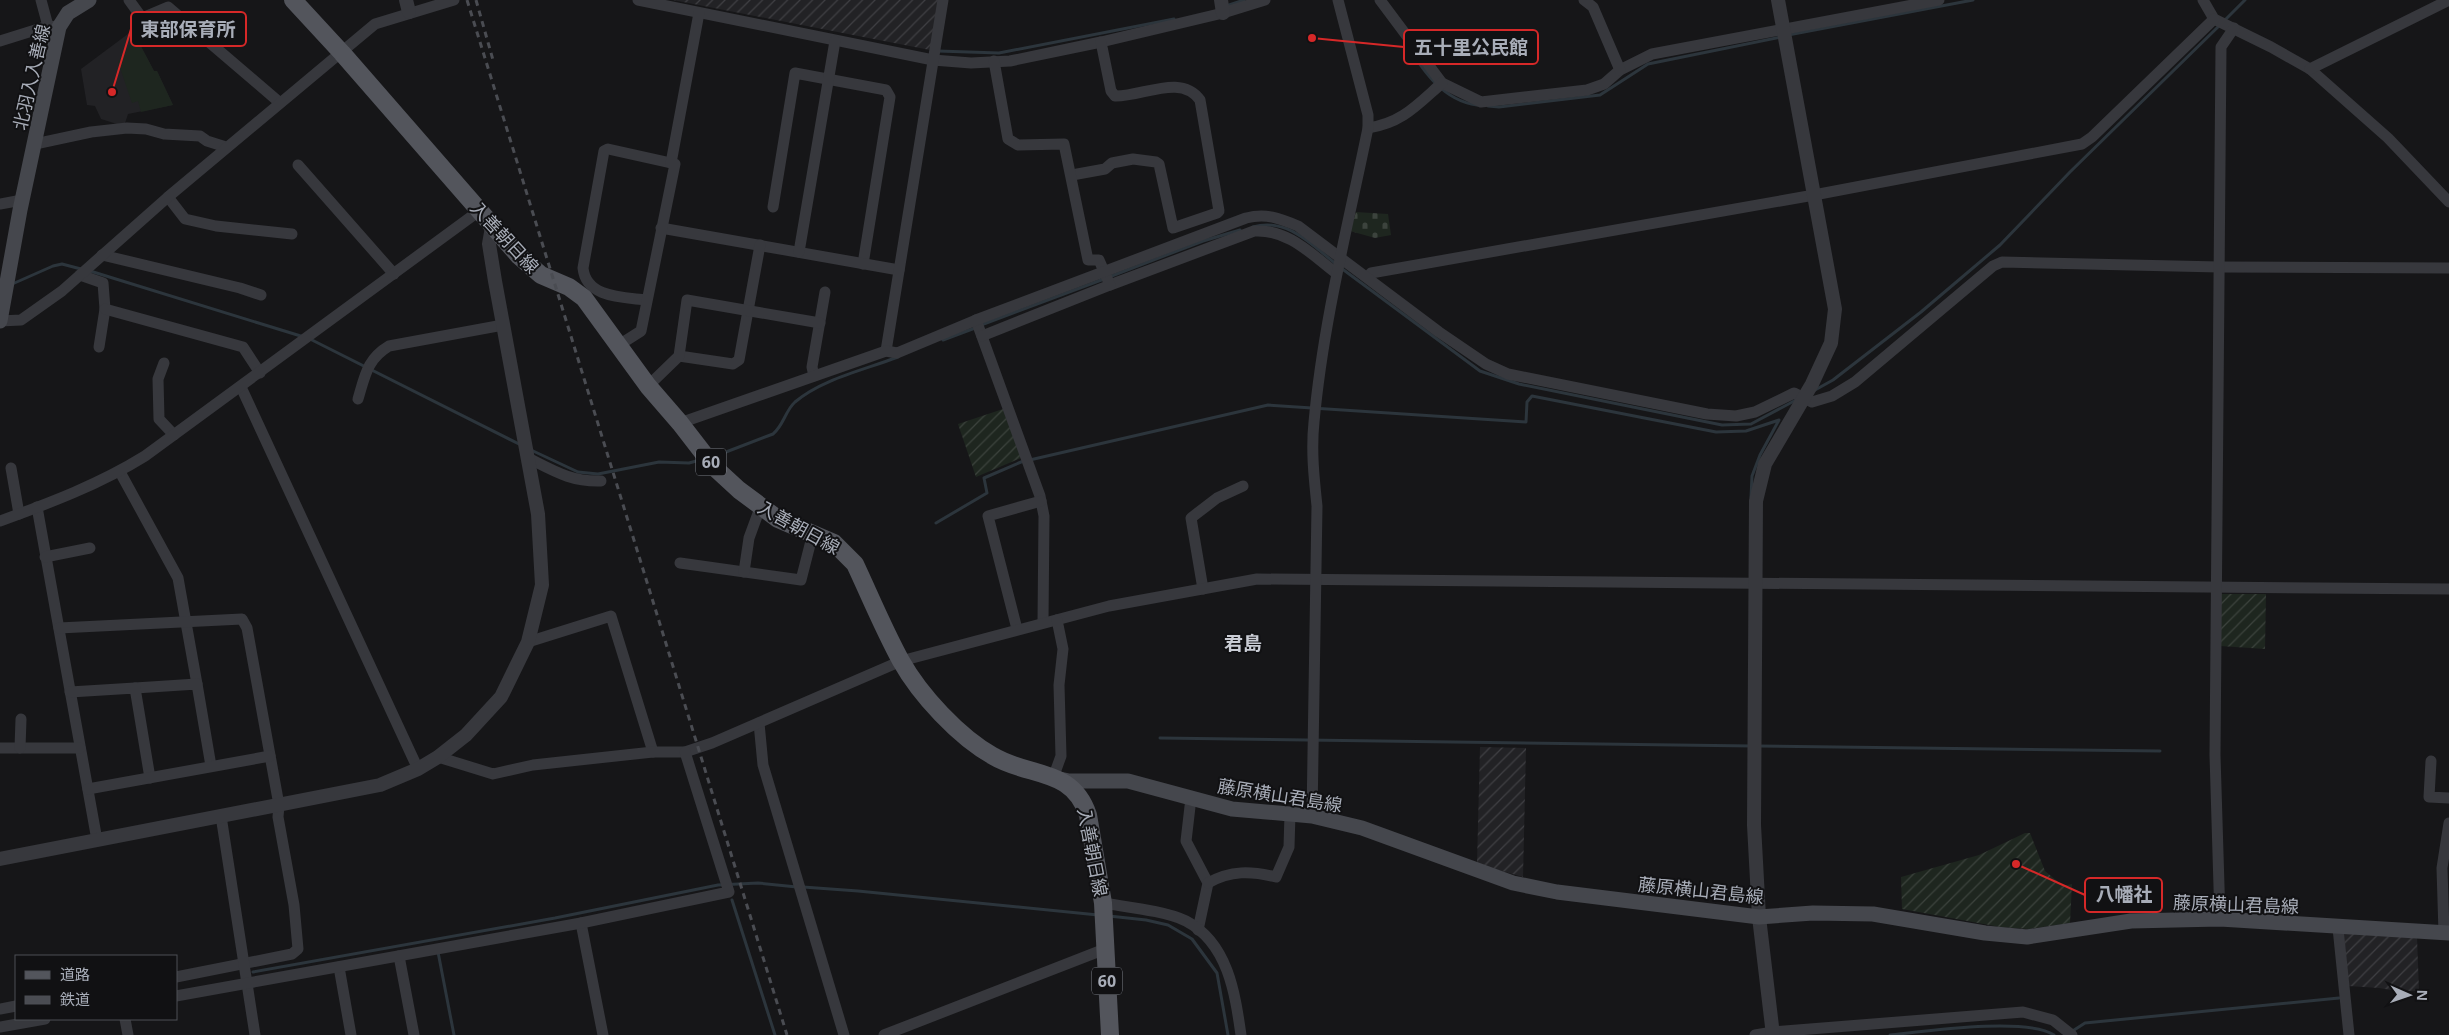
<svg xmlns="http://www.w3.org/2000/svg" width="2449" height="1035" font-family="'Noto Sans','Noto Sans JP',sans-serif">
<style>
.built{fill:#222225}
.industrial{fill:url(#industrial-furrows)}
.grass{fill:#1e261f}
.cemetery{fill:url(#cemetery-stones)}
.garden{fill:url(#garden-furrows)}
.lines{fill:none;stroke-linecap:round;stroke-linejoin:round}
.stream{stroke:#2c353c;stroke-width:3}
.minor{stroke:#37383d;stroke-width:11}
.tertiary{stroke:#37383d;stroke-width:14}
.secondary{stroke:#45474d;stroke-width:15}
.primary{stroke:#53555c;stroke-width:18}
.rail{stroke:#4a4c52;stroke-width:3;stroke-dasharray:6 5;stroke-linecap:butt}
.labels{text-anchor:middle;dominant-baseline:central;stroke-width:4;stroke-linejoin:round;paint-order:stroke}
.shield{fill:#111113;stroke:#7b7e86;stroke-width:1}
.shield-label{font-size:16px;font-weight:bold;fill:#a8adb8}
.street-label{font-size:18px;fill:#a8adb8;stroke:#111113}
.neighbourhood-label{font-size:19px;font-weight:bold;fill:#c9ccd4;stroke:#111113}
.leader{fill:none;stroke:#d62828;stroke-width:2}
.callout-dot{fill:#d62828;stroke:#111113;stroke-width:2}
.callout{fill:#111113;stroke:#d62828;stroke-width:2}
.callout-label{font-size:19px;text-anchor:middle;font-weight:bold;fill:#a8adb8}
</style>
<defs>
<pattern id="industrial-furrows" width="10" height="10" patternUnits="userSpaceOnUse" patternTransform="scale(1.25)"><rect width="10" height="10" fill="#222225"/><path d="M-1 1l2-2M0 10L10 0M9 11l2-2" fill="none" stroke="#3f3f43"/></pattern>
<pattern id="cemetery-stones" width="16" height="16" patternUnits="userSpaceOnUse" patternTransform="scale(1.25)"><rect width="16" height="16" fill="#1e261f"/><path d="M2 7V4a2 2 0 0 1 4 0v3zM10 15v-3a2 2 0 0 1 4 0v3z" fill="#3c433d"/></pattern>
<pattern id="garden-furrows" width="10" height="10" patternUnits="userSpaceOnUse" patternTransform="scale(1.25)"><rect width="10" height="10" fill="#1e261f"/><path d="M-1 1l2-2M0 10L10 0M9 11l2-2" fill="none" stroke="#3c433d"/></pattern>
</defs>
<rect width="100%" height="100%" fill="#161618"/>
<path class="built" d="M 136,28 L 136,37 L 154,71 L 157,71 L 173,105 L 128,114 L 125,123 L 120,125 L 101,119 L 95,106 L 87,105 L 81,69 Z"/>
<g class="industrial">
<path d="M 673,0 L 939,0 L 930,50 Z"/>
<path d="M 1480,747 L 1526,748 L 1523,877 L 1477,864 Z"/>
<path d="M 2344,933 L 2417,937 L 2419,991 L 2397,991 L 2379,988 L 2348,986 Z"/>
</g>
<path class="grass" d="M 136,37 L 154,71 L 157,71 L 173,105 L 141,112 L 138,101 L 132,103 L 118,62 Z"/>
<path class="cemetery" d="M 1356,212 L 1388,214 L 1391,235 L 1375,238 L 1350,231 Z"/>
<g class="garden">
<path d="M 1003,409 L 1021,458 L 976,477 L 958,424 Z"/>
<path d="M 2221,594 L 2266,594 L 2265,649 L 2220,646 Z"/>
<path d="M 2025,833 L 2030,833 L 2045,871 L 2063,886 L 2072,884 L 2070,923 L 2029,929 L 2000,927 L 1902,909 L 1901,877 L 1979,855 Z"/>
</g>
<g class="lines">
<g class="stream">
<path d="M 1226,6 L 1244,0"/>
<path d="M 2224,21 L 2245,0"/>
<path d="M 1788,35 L 1973,0"/>
<path d="M 1406,44 C 1423,70 1443,101 1477,105"/>
<path d="M 938,51 L 999,53 L 1174,19"/>
<path d="M 1488,106 L 1499,107 L 1600,95 L 1648,64 L 1781,37"/>
<path d="M 1253,227 C 1287,217 1312,245 1336,264"/>
<path d="M 1341,268 L 1480,371 L 1519,384 L 1722,425 L 1751,424 L 1796,400"/>
<path d="M 90,271 L 304,337"/>
<path d="M 1109,277 L 1203,241 L 1240,230"/>
<path d="M 10,285 L 53,266 L 62,264 L 81,269"/>
<path d="M 981,325 L 1104,279"/>
<path d="M 310,339 L 521,445"/>
<path d="M 943,340 L 975,328"/>
<path d="M 1815,390 L 1833,380 L 1921,312 L 2000,245 L 2070,172 L 2220,25"/>
<path d="M 531,450 L 578,472 L 598,474 L 659,462 L 689,463 L 700,460"/>
<path d="M 713,457 L 773,434 C 784,425 785,411 795,402 C 822,379 864,370 898,357"/>
<path d="M 936,523 L 987,493 L 984,478 L 1021,462 L 1268,405 L 1526,422 L 1527,402 L 1532,396 L 1716,432 L 1746,431 L 1779,420 L 1760,455 L 1752,476 L 1751,497"/>
<path d="M 1160,738 L 1752,746"/>
<path d="M 1758,746 L 2160,751"/>
<path d="M 803,887 L 858,891 L 1098,915"/>
<path d="M 732,900 L 775,1035"/>
<path d="M 1109,916 L 1146,920 L 1168,925 L 1192,939 L 1217,973 L 1228,1035"/>
<path d="M 438,952 L 454,1035"/>
<path d="M 253,972 L 555,918 L 718,885 L 758,883 L 797,887"/>
<path d="M 2071,1032 L 2085,1023 L 2339,998"/>
<path d="M 1890,1035 C 1927,1031 2026,1017 2054,1035"/>
</g>
<g class="minor">
<path d="M 41,0 L 48,26"/>
<path d="M 129,0 L 142,18 L 168,7 L 279,102"/>
<path d="M 638,0 L 933,60 L 971,63 L 1010,61 L 1101,42 L 1223,13 L 1265,0"/>
<path d="M 1380,0 L 1442,83 L 1481,102 L 1587,90 L 1604,84 L 1620,70 L 1652,54 L 1939,0"/>
<path d="M 1584,0 L 1593,7 L 1620,70"/>
<path d="M 2203,0 L 2214,19 L 2271,47 L 2310,69 L 2388,138 L 2449,202"/>
<path d="M 0,41 L 48,26 L 59,27"/>
<path d="M 2310,69 L 2449,0"/>
<path d="M 1368,128 C 1402,123 1417,105 1442,83"/>
<path d="M 35,144 L 91,132 L 127,128 L 146,129 L 164,134 L 200,136 L 207,141 L 226,147"/>
<path d="M 298,165 L 394,274"/>
<path d="M 1072,175 L 1105,169 L 1112,163 L 1133,159 L 1156,162 L 1159,164 L 1173,228 L 1217,213 L 1219,211 L 1200,100 C 1181,73 1142,97 1115,96 L 1111,91 L 1101,42"/>
<path d="M 168,197 L 185,219 L 216,226 L 292,234"/>
<path d="M 0,204 L 22,200"/>
<path d="M 773,207 L 795,73 L 886,90 L 890,97 L 863,264"/>
<path d="M 661,228 L 899,270"/>
<path d="M 799,252 L 835,41"/>
<path d="M 102,255 L 240,288 L 261,295"/>
<path d="M 80,275 L 103,283 L 105,309 L 99,347"/>
<path d="M 1368,277 L 1371,273 L 1814,195 L 2082,144 L 2092,137 L 2214,19"/>
<path d="M 1110,285 L 1254,231 C 1288,229 1310,253 1336,273"/>
<path d="M 646,300 C 623,297 586,298 583,268 L 604,151 L 608,149 L 671,163"/>
<path d="M 105,309 L 243,347 L 260,373"/>
<path d="M 976,320 L 1040,496 L 1044,516 L 1043,622"/>
<path d="M 0,321 L 21,320 L 62,291 L 168,197 L 375,24 L 454,0"/>
<path d="M 982,336 L 1110,285 L 1099,260 L 1088,260 L 1064,144 L 1018,145 L 1008,139 L 994,61"/>
<path d="M 619,345 L 641,331 L 675,164 L 671,163 L 699,13"/>
<path d="M 886,351 L 943,0"/>
<path d="M 679,356 L 733,364 L 739,360 L 760,245"/>
<path d="M 164,363 L 158,379 L 159,419 L 174,435"/>
<path d="M 814,376 L 812,367 L 825,292"/>
<path d="M 648,386 L 679,356 L 687,300 L 820,323"/>
<path d="M 241,387 L 418,769"/>
<path d="M 358,399 C 365,376 367,359 389,346 L 503,325"/>
<path d="M 680,423 L 886,351 L 897,353 L 976,320 L 1246,218 C 1266,213 1279,218 1298,226 L 1439,332 L 1486,364 L 1508,374 L 1707,414 L 1736,416 L 1755,412 L 1794,393 L 1812,402 L 1832,396 L 1855,382 L 1993,266 L 2002,262 L 2219,267 L 2449,268"/>
<path d="M 528,458 C 554,471 571,482 601,481"/>
<path d="M 11,468 L 19,514"/>
<path d="M 120,472 L 178,578 L 197,684"/>
<path d="M 37,507 L 97,840"/>
<path d="M 0,521 C 50,503 100,484 145,456 L 479,211"/>
<path d="M 45,557 L 90,548"/>
<path d="M 680,563 L 801,580 L 813,533"/>
<path d="M 744,572 L 749,538 L 760,508"/>
<path d="M 1203,589 L 1191,518 L 1217,498 L 1243,486"/>
<path d="M 59,628 L 242,619 L 247,628 L 279,805 L 278,817 L 294,905 L 298,949 L 292,954 L 176,977"/>
<path d="M 1017,629 L 988,516 L 1041,501"/>
<path d="M 528,642 L 611,616 L 653,752"/>
<path d="M 135,688 L 197,684 L 211,766"/>
<path d="M 70,692 L 135,688 L 150,778"/>
<path d="M 759,723 L 763,765 L 844,1035"/>
<path d="M 0,748 L 80,748"/>
<path d="M 20,748 L 21,719"/>
<path d="M 438,757 L 493,774 L 533,765 L 653,752 L 685,752 L 712,743 L 901,661 L 1109,606 L 1257,579 L 2449,589"/>
<path d="M 2431,761 L 2429,797 L 2449,798"/>
<path d="M 1053,778 L 1061,756 L 1059,685 L 1063,649 L 1057,620"/>
<path d="M 88,789 L 270,756"/>
<path d="M 1191,798 L 1186,841 L 1208,883 L 1198,930"/>
<path d="M 221,816 L 255,1035"/>
<path d="M 1312,816 L 1317,506 C 1314,478 1311,450 1314,422 C 1323,323 1348,225 1368,128 L 1368,115 L 1338,0"/>
<path d="M 1208,883 C 1231,870 1251,871 1276,877 L 1289,847 L 1290,814"/>
<path d="M 1103,903 C 1126,907 1166,911 1186,921 C 1228,943 1235,993 1241,1035"/>
<path d="M 2220,919 L 2215,755 L 2221,47 L 2234,28"/>
<path d="M 581,923 L 603,1035"/>
<path d="M 2338,928 L 2349,1035"/>
<path d="M 2444,933 L 2442,868 L 2449,823"/>
<path d="M 399,956 L 414,1035"/>
<path d="M 339,967 L 351,1035"/>
<path d="M 176,996 L 581,923 L 729,892 L 685,752"/>
<path d="M 0,1009 L 16,1006"/>
<path d="M 125,1019 L 128,1035"/>
<path d="M 0,1027 L 45,1019"/>
<path d="M 884,1035 L 1105,949"/>
<path d="M 1755,1035 L 1773,1032 L 2023,1012 L 2053,1020 L 2072,1035"/>
</g>
<g class="tertiary">
<path d="M 406,0 L 409,12"/>
<path d="M 1221,0 L 1223,13"/>
<path d="M 0,859 L 380,785 L 418,769 L 438,757 L 466,735 L 501,697 L 528,642 L 542,585 L 538,514 L 495,281 L 489,244 L 492,227"/>
<path d="M 1773,1035 L 1759,917 L 1754,825 L 1756,501 L 1765,464 L 1812,384 L 1831,343 L 1835,309 L 1778,0"/>
</g>
<g class="secondary">
<path d="M 0,321 L 20,210 L 59,27 L 68,13 L 89,0"/>
<path d="M 1055,778 L 1069,781 L 1128,781 L 1232,809 L 1312,816 L 1362,828 L 1513,883 L 1557,892 L 1759,917 L 1813,913 L 1873,914 L 1985,933 L 2027,937 L 2131,921 L 2220,919 L 2449,933"/>
</g>
<path class="primary" d="M 293,0 L 342,53 L 519,256 L 541,275 L 569,287 L 584,298 L 648,386 L 680,423 L 714,467 L 739,490 L 778,519 L 834,543 L 855,564 C 870,596 884,630 901,661 C 920,695 959,737 993,756 C 1030,778 1072,767 1088,815 L 1103,903 L 1110,1035"/>
<g class="rail">
<path d="M 467,0 L 787,1035"/>
<path d="M 476,0 L 493,60"/>
</g>
</g>
<g class="labels">
<g class="shield">
<rect x="696" y="448.5" width="30" height="27" rx="4"/>
<rect x="1092" y="967.5" width="30" height="27" rx="4"/>
</g>
<g class="shield-label">
<text x="711" y="462">60</text>
<text x="1107" y="981">60</text>
</g>
<g class="street-label">
<text transform="translate(31 77) rotate(-77)">北羽入入善線</text>
<text transform="translate(505 237) rotate(47)">入善朝日線</text>
<text transform="translate(799 527) rotate(29)">入善朝日線</text>
<text transform="translate(1280 795) rotate(9)">藤原横山君島線</text>
<text transform="translate(1093 852) rotate(79)">入善朝日線</text>
<text transform="translate(1701 890) rotate(6)">藤原横山君島線</text>
<text transform="translate(2236 904) rotate(2)">藤原横山君島線</text>
</g>
<g class="neighbourhood-label">
<text x="1243" y="643">君島</text>
</g>
</g>
<path class="leader" d="M112 92L131 29M1312 38L1404 47M2016 864L2085 895"/>
<g class="callout-dot">
<circle cx="112" cy="92" r="5"/>
<circle cx="1312" cy="38" r="5"/>
<circle cx="2016" cy="864" r="5"/>
</g>
<g class="callout">
<rect x="131" y="12" width="115" height="34" rx="5"/>
<rect x="1404" y="30" width="134" height="34" rx="5"/>
<rect x="2085" y="878" width="77" height="34" rx="5"/>
</g>
<g class="callout-label">
<text x="188" y="36">東部保育所</text>
<text x="1471" y="54">五十里公民館</text>
<text x="2124" y="901">八幡社</text>
</g>
<rect x="15" y="955" width="162" height="65" fill="#111113" stroke="#4d4f55"/>
<rect x="25" y="971" width="25" height="8" fill="#53555c" stroke="#4d4f55"/>
<text x="60" y="980" font-size="15" fill="#a8adb8">道路</text>
<rect x="25" y="996" width="25" height="8" fill="#4a4c52" stroke="#4d4f55"/>
<text x="60" y="1005" font-size="15" fill="#a8adb8">鉄道</text>
<g transform="translate(2409 995) rotate(92)" stroke="#111113" stroke-width="4" paint-order="stroke">
<path d="M0-4L9 19L0 12L-9 19Z" fill="#a8adb8"/>
<text y="-8" font-size="14" font-weight="bold" text-anchor="middle" fill="#a8adb8">N</text>
</g>
</svg>
